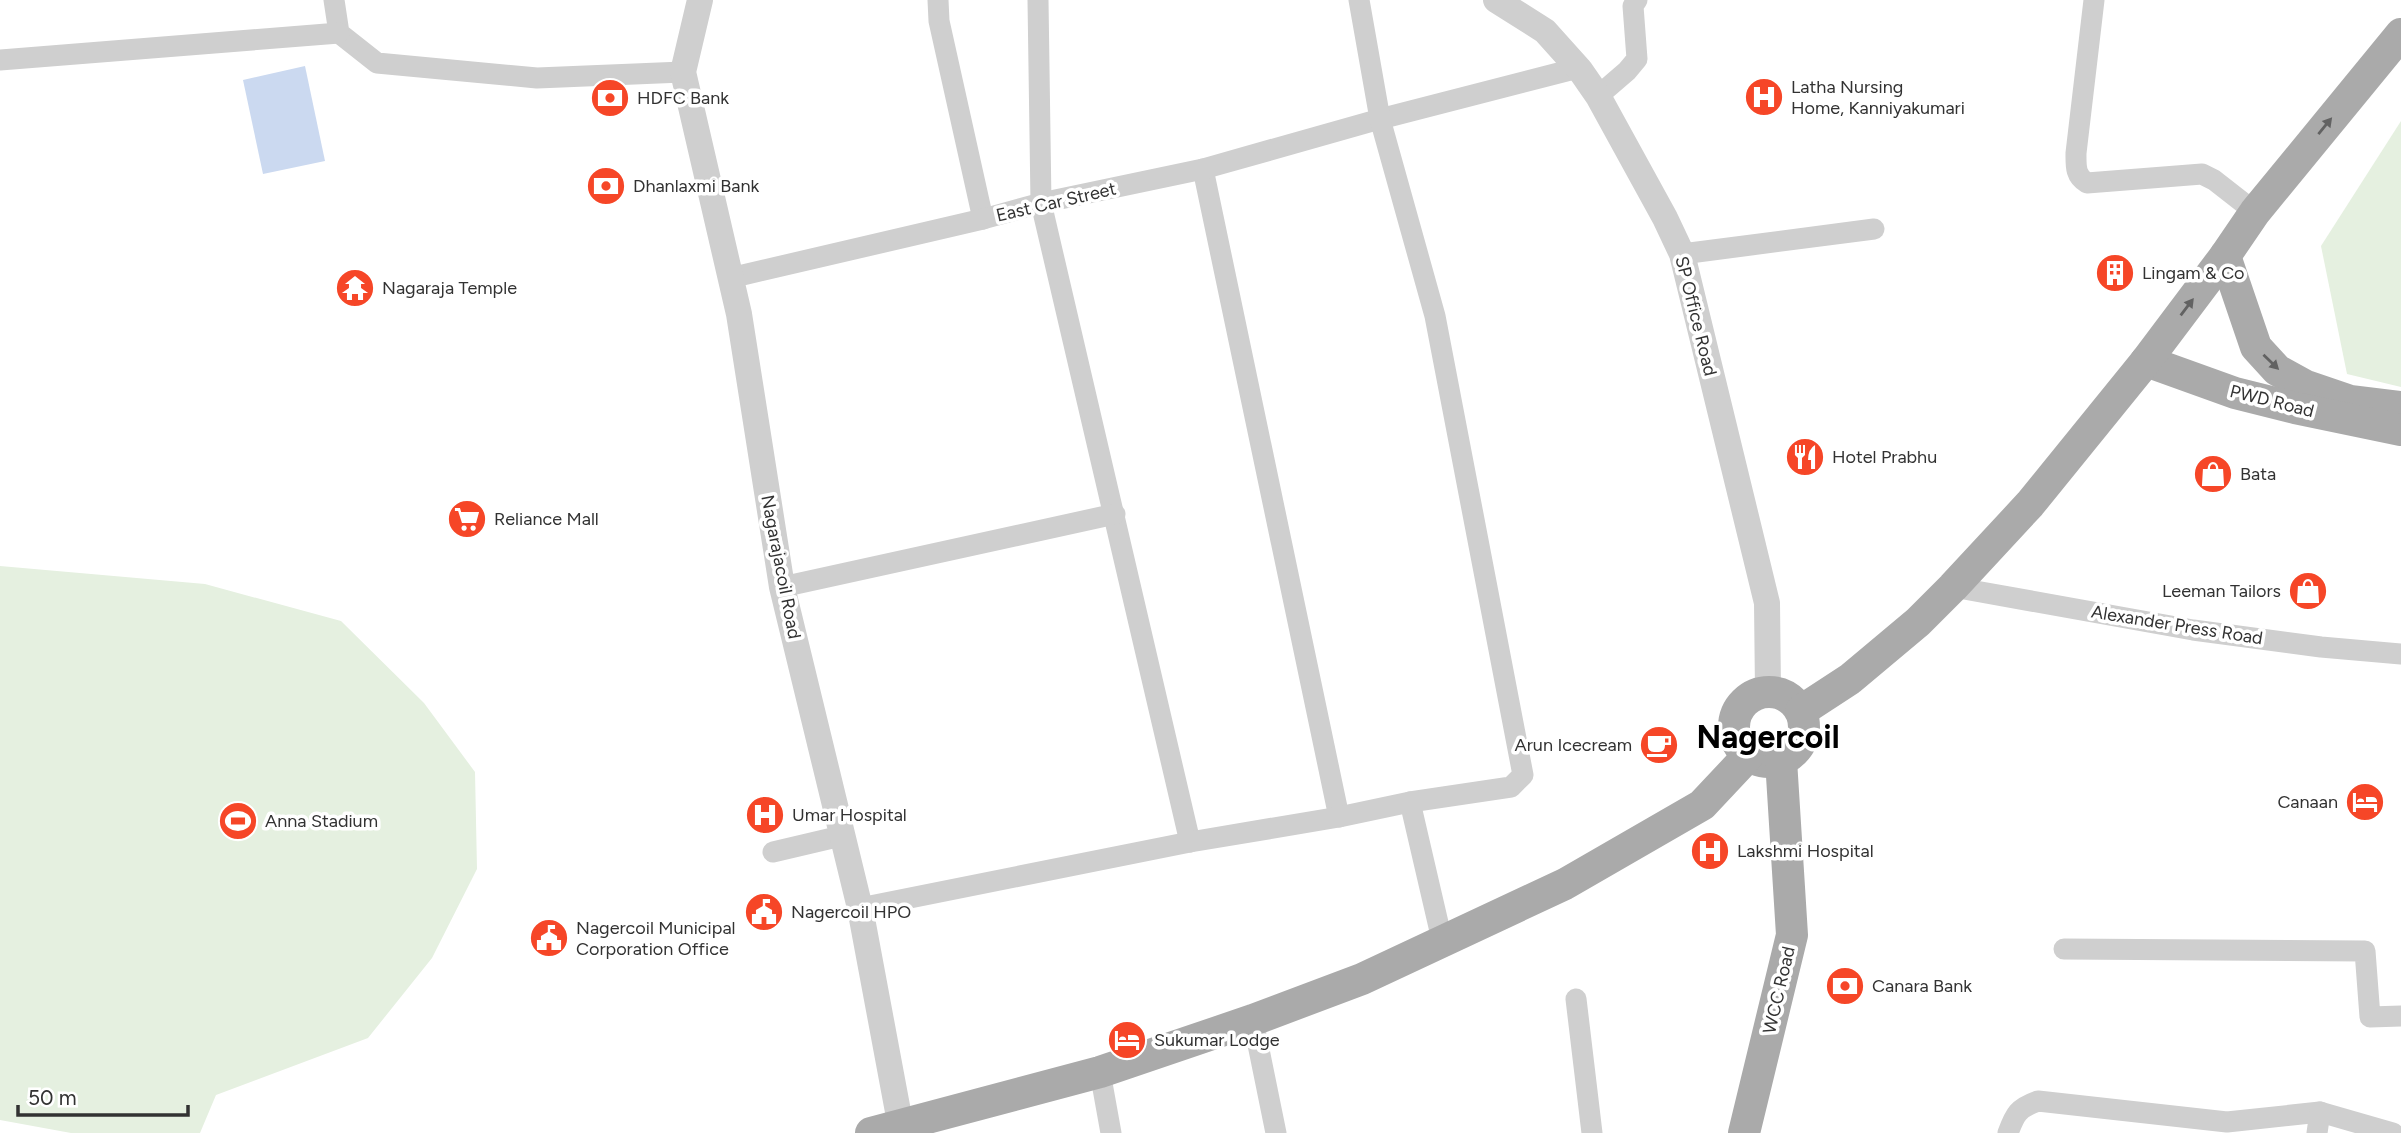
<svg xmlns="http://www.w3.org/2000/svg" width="2401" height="1133" font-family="Figtree,sans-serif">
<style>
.green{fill:#e5f0e0}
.water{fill:#cbd9f0}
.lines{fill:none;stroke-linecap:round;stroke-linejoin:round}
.minor{stroke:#cfcfcf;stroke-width:21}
.tertiary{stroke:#cfcfcf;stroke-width:26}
.primary{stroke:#aaa;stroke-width:32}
.oneway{fill:#626262}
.labels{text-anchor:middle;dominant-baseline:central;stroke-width:7;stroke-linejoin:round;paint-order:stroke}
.poi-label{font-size:18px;fill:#323232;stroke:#fff;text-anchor:start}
.street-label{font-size:18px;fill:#323232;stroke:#fff}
.town-label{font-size:32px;font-weight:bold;fill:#000;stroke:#fff}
</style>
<rect width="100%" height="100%" fill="#fff"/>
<g class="green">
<path d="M 2401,121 L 2401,387 L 2347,374 L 2321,246 Z"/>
<path d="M 0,566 L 205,584 L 341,621 L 424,703 L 475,772 L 477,869 L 432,958 L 368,1038 L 216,1095 L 200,1133 L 71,1133 L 0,1120 Z"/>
</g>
<path class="water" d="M 305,66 L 325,161 L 263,174 L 243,80 Z"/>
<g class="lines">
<g class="minor">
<path d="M 334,0 L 339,33 L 377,63 L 537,78 L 683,72"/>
<path d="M 938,0 L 939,21 L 983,219"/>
<path d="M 1038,0 L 1041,203 L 1190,842"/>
<path d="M 2094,0 L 2076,153 C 2076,166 2075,176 2087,183 L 2202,174 L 2214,180 L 2255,212"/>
<path d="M 0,60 L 339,33"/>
<path d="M 1598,96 L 1627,71 L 1637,59 L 1633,6 L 1637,0"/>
<path d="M 1203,169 L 1339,817"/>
<path d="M 1682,254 L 1874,229"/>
<path d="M 730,278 L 983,219 L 1041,203 L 1203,169 L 1380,119 L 1578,68"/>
<path d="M 782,587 L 1115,514"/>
<path d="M 1953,587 L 2193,630 L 2321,647 L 2401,654"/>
<path d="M 1410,802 L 1442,940"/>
<path d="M 773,852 L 841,836"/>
<path d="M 860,908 L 1190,842 L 1339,817 L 1410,802 L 1511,787 L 1523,775 L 1435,316 L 1380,119 L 1359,0"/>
<path d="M 2064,949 L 2365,951 L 2370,1017 L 2401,1016"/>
<path d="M 1576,999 L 1592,1133"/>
<path d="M 1253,1020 L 1276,1133"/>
<path d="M 1100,1072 L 1111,1133"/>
<path d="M 2008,1133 C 2015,1114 2018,1108 2038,1101 L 2227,1122 L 2320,1112 L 2393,1133"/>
<path d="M 2317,1133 L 2320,1112"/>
</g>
<g class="tertiary">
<path d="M 700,0 L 683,72 L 739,314 L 782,587 L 860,908 L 902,1133"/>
<path d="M 1496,0 L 1545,31 L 1580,70 L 1598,96 L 1665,218 L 1682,254 L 1767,603 L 1768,692"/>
</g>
<g class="primary">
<path d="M 2225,256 L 2256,347 L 2277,370 L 2306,386 L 2350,401 L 2401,407"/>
<path d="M 2146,361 L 2235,393 L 2295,408 L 2401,430"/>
<circle cx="1769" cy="727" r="35"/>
<path d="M 1801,711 L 1850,679 L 1918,622 L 1953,587 L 2030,504 L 2146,361 L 2225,256 L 2255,212 L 2401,34"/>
<path d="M 871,1133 L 1100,1072 L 1253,1020 L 1362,979 L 1565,884 L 1702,805 L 1748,756"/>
<path d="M 1744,1133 L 1792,935 L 1781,760"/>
</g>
</g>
<defs><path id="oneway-solid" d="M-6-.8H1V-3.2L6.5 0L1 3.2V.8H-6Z" transform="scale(1.75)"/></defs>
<g class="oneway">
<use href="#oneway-solid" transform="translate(2325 126) rotate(-51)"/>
<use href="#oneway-solid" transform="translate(2187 307) rotate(-53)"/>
<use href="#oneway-solid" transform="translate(2271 362) rotate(44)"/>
</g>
<defs>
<g id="hospital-disc" transform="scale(2.0125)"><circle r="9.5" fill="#f64627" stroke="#fff"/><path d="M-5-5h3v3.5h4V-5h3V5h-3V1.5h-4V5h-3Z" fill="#fff"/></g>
<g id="bank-disc" transform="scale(2.0125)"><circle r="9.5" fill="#f64627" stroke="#fff"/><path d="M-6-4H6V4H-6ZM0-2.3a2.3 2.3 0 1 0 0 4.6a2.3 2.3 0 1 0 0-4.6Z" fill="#fff"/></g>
<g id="building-disc" transform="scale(2.0125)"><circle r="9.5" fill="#f64627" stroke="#fff"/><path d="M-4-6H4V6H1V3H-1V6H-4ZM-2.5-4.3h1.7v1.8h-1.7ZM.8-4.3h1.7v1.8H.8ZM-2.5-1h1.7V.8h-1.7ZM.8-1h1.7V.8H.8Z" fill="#fff"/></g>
<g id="temple-disc" transform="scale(2.0125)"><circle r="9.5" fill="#f64627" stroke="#fff"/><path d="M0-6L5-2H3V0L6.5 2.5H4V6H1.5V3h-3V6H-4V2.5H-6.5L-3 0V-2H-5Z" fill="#fff"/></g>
<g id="restaurant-disc" transform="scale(2.0125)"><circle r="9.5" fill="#f64627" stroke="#fff"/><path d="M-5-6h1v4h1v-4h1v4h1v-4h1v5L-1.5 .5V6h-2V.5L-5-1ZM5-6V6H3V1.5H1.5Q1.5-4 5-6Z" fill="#fff"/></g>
<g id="shop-disc" transform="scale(2.0125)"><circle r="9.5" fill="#f64627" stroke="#fff"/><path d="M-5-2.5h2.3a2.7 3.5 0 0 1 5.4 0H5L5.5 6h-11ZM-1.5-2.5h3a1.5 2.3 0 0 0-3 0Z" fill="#fff"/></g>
<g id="supermarket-disc" transform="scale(2.0125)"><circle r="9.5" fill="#f64627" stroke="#fff"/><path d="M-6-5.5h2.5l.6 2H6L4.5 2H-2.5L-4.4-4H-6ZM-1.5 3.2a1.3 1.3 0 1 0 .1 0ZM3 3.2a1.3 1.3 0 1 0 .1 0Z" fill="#fff"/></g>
<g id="cafe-disc" transform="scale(2.0125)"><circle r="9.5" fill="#f64627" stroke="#fff"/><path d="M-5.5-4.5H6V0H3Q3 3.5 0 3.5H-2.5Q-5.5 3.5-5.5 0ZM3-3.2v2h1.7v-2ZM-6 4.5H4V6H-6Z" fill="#fff"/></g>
<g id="hotel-disc" transform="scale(2.0125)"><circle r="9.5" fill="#f64627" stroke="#fff"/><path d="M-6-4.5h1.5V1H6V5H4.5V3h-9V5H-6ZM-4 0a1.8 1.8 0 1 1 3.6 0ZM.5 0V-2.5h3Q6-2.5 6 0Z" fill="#fff"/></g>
<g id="stadium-disc" transform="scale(2.0125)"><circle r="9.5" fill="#f64627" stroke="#fff"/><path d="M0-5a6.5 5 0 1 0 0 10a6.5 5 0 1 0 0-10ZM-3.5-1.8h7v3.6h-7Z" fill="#fff"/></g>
<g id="civic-disc" transform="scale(2.0125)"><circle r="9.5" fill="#f64627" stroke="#fff"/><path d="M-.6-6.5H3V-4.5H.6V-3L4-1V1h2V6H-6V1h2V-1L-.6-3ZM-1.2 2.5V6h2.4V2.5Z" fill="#fff"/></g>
</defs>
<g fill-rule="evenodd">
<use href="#hospital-disc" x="1764" y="97"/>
<use href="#bank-disc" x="610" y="98"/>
<use href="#bank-disc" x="606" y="186"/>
<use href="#building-disc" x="2115" y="273"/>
<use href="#temple-disc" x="355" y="288"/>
<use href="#restaurant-disc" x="1805" y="457"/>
<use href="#shop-disc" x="2213" y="474"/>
<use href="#supermarket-disc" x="467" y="519"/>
<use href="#shop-disc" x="2308" y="591"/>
<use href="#cafe-disc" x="1659" y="745"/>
<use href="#hotel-disc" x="2365" y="802"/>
<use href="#hospital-disc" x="765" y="815"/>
<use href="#stadium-disc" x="238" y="821"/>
<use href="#hospital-disc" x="1710" y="851"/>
<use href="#civic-disc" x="764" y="912"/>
<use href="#civic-disc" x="549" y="938"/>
<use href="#bank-disc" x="1845" y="986"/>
<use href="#hotel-disc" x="1127" y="1040"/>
</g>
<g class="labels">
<g class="poi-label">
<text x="1791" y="87">Latha Nursing<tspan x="1791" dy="21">Home, Kanniyakumari</tspan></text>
<text x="637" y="98">HDFC Bank</text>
<text x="633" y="186">Dhanlaxmi Bank</text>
<text x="2142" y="273">Lingam &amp; Co</text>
<text x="382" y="288">Nagaraja Temple</text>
<text x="1832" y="457">Hotel Prabhu</text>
<text x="2240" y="474">Bata</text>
<text x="494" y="519">Reliance Mall</text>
<text x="2281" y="591" text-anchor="end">Leeman Tailors</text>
<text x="1632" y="745" text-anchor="end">Arun Icecream</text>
<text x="2338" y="802" text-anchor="end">Canaan</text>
<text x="792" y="815">Umar Hospital</text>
<text x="265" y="821">Anna Stadium</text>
<text x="1737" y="851">Lakshmi Hospital</text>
<text x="791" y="912">Nagercoil HPO</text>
<text x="576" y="928">Nagercoil Municipal<tspan x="576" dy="21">Corporation Office</tspan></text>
<text x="1872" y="986">Canara Bank</text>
<text x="1154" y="1040">Sukumar Lodge</text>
</g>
<g class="street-label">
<text transform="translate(1056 202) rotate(-13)">East Car Street</text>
<text transform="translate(1696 316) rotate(76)">SP Office Road</text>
<text transform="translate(2272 401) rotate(14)">PWD Road</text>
<text transform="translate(781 567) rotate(79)">Nagarajacoil Road</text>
<text transform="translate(2177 625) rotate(9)">Alexander Press Road</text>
<text transform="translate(1779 990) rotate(-77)">WCC Road</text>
</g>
<g class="town-label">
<text x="1768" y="737">Nagercoil</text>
</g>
</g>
<path d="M18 1105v10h170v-10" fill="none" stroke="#323232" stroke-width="3.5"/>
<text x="28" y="1105" font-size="21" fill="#323232" stroke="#ffffff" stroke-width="5" paint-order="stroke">50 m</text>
</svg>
